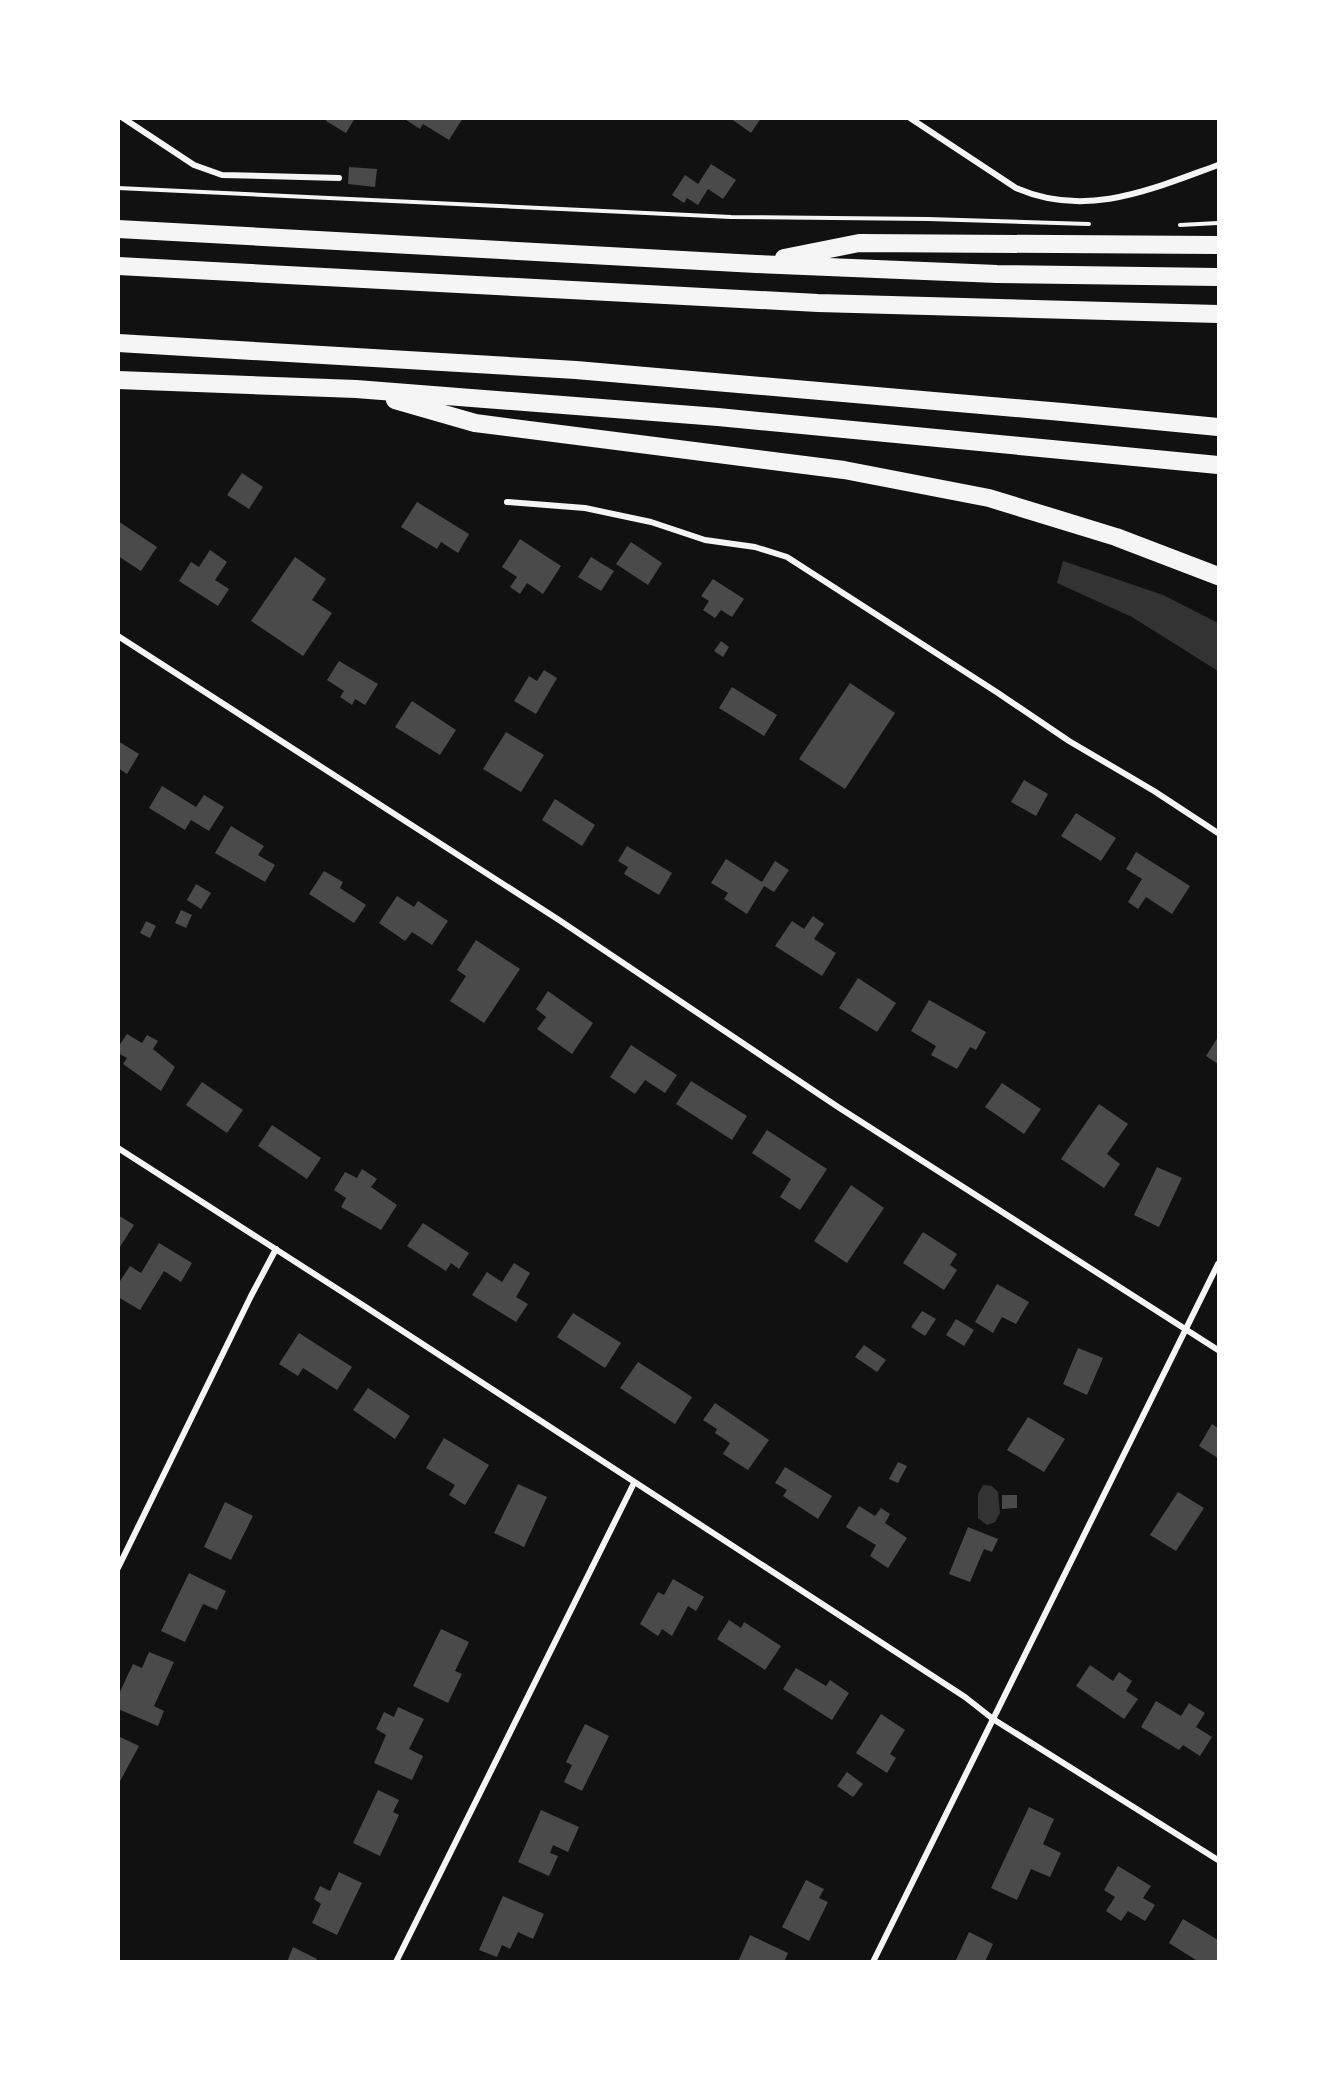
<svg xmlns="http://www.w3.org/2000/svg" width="1337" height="2080" font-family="Poppins,sans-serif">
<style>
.water{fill:#333}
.building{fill:#4a4a4a}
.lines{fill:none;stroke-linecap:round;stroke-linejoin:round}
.path{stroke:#f5f5f5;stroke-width:4}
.minor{stroke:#f5f5f5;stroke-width:6}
.motorway{stroke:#f5f5f5;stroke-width:18}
</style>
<rect width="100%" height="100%" fill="#111"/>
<g class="water">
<path d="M 1063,561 L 1163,595 L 1218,623 L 1218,671 L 1132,617 L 1057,583 Z"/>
<path d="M 983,1485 L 992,1486 L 998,1492 L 1000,1513 L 995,1522 L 987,1525 L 978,1518 L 978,1494 Z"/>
</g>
<g class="building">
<path d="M 327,118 L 355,118 L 346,133 L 326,121 Z"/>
<path d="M 403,118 L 463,118 L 449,140 L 423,124 L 420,129 Z"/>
<path d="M 730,118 L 761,118 L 751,133 Z"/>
<path d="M 711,164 L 736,180 L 723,199 L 708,189 L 698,205 L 687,198 L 684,203 L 672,195 L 685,175 L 698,184 Z"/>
<path d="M 349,167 L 377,169 L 375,187 L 348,184 Z"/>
<path d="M 242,473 L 263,487 L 249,509 L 227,495 Z"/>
<path d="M 417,502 L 469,534 L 458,553 L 441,542 L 437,549 L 401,527 Z"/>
<path d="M 118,521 L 157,547 L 141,571 L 118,556 Z"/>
<path d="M 520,539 L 561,566 L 543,594 L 527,583 L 520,594 L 510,587 L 517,577 L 502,567 Z"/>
<path d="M 631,542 L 662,563 L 648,585 L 616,564 Z"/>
<path d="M 210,550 L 227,562 L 215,580 L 229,589 L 218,606 L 179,581 L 191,562 L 199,567 Z"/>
<path d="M 295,557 L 326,579 L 312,600 L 332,613 L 303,656 L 251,621 Z"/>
<path d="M 591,557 L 614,571 L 601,591 L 578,577 Z"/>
<path d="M 713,579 L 744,599 L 732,617 L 721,610 L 715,618 L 703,610 L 709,601 L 701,596 Z"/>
<path d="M 721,641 L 729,647 L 723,657 L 714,651 Z"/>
<path d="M 339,661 L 378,684 L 365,705 L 355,699 L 352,705 L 340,697 L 344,691 L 327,680 Z"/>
<path d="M 544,670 L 557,678 L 536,714 L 514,701 L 529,676 L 537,681 Z"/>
<path d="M 850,683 L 895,713 L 845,789 L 799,759 Z"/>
<path d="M 732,687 L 777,715 L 764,736 L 719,708 Z"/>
<path d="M 412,701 L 456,730 L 440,755 L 395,727 Z"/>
<path d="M 506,732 L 544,755 L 521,792 L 483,769 Z"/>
<path d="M 118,741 L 139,754 L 127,774 L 118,768 Z"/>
<path d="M 1024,780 L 1048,794 L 1036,816 L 1011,802 Z"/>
<path d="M 162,786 L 196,807 L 204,795 L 224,807 L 209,831 L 191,820 L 185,830 L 149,808 Z"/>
<path d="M 555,799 L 595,825 L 582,846 L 542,820 Z"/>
<path d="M 1076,813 L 1116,838 L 1101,861 L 1061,836 Z"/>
<path d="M 231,826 L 264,846 L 258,855 L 275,865 L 265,882 L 215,853 Z"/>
<path d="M 627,846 L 672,873 L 659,895 L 624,874 L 628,867 L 618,861 Z"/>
<path d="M 1136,852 L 1190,886 L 1172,914 L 1146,897 L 1138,909 L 1128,902 L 1142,879 L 1126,869 Z"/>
<path d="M 726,859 L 762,882 L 775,861 L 789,870 L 774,892 L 764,886 L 747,914 L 724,899 L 728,893 L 711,883 Z"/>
<path d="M 324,871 L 343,882 L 340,888 L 366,905 L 354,923 L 309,894 Z"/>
<path d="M 196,884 L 211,893 L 201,909 L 187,900 Z"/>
<path d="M 397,896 L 414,907 L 418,901 L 448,921 L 432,945 L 412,932 L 405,941 L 379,923 Z"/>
<path d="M 181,910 L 192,915 L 186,928 L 175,923 Z"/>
<path d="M 813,916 L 824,924 L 814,939 L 836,953 L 822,976 L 775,946 L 792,921 L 804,929 Z"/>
<path d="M 146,921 L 156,926 L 150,938 L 140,933 Z"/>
<path d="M 476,940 L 520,969 L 484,1023 L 450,1001 L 466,976 L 457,970 Z"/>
<path d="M 858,978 L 896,1003 L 877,1032 L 839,1008 Z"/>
<path d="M 548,991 L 593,1023 L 572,1054 L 537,1029 L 546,1017 L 536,1009 Z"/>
<path d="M 929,1000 L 986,1032 L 976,1050 L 970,1047 L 957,1069 L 931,1055 L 936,1046 L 911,1031 Z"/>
<path d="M 127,1034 L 142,1043 L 147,1035 L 158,1041 L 153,1049 L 175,1067 L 161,1091 L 123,1064 L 127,1058 L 118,1053 L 118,1047 Z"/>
<path d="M 1218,1037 L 1218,1064 L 1206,1056 Z"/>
<path d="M 631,1045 L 677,1075 L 665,1093 L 645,1080 L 635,1094 L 610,1077 Z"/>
<path d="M 691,1081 L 747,1116 L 732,1140 L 676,1104 Z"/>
<path d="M 202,1082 L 243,1110 L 227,1133 L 186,1105 Z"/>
<path d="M 1002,1083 L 1041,1109 L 1024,1134 L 985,1107 Z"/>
<path d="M 1099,1104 L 1128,1124 L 1107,1154 L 1120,1164 L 1104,1188 L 1061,1159 Z"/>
<path d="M 272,1125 L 321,1158 L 307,1179 L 258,1146 Z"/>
<path d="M 767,1130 L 827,1169 L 800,1210 L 780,1197 L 791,1179 L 752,1153 Z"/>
<path d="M 1157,1167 L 1182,1178 L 1159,1227 L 1134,1215 Z"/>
<path d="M 362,1169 L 377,1179 L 371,1187 L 397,1205 L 381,1230 L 341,1207 L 346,1198 L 334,1190 L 345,1172 L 357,1178 Z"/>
<path d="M 851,1185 L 884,1208 L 847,1263 L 814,1241 Z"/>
<path d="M 118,1215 L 134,1225 L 118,1250 Z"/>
<path d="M 423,1223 L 469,1253 L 459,1269 L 451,1263 L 446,1271 L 407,1246 Z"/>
<path d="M 923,1232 L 957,1254 L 950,1265 L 957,1270 L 944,1290 L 903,1263 Z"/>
<path d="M 159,1243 L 192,1263 L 181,1282 L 164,1271 L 140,1310 L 118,1297 L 118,1284 L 130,1266 L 141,1273 Z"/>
<path d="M 514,1263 L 530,1273 L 516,1297 L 528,1304 L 516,1322 L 472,1295 L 487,1272 L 502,1282 Z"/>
<path d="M 997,1284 L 1029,1302 L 1016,1324 L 1002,1317 L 993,1333 L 975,1322 Z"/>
<path d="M 922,1311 L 936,1319 L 925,1336 L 911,1327 Z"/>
<path d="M 573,1313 L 621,1343 L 605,1368 L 557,1337 Z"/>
<path d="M 956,1319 L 974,1330 L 964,1346 L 946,1335 Z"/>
<path d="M 299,1333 L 352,1367 L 337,1390 L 303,1368 L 298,1376 L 279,1364 Z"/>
<path d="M 864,1345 L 886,1360 L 877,1372 L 855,1357 Z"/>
<path d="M 1078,1348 L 1103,1358 L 1087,1395 L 1063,1384 Z"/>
<path d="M 638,1362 L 692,1397 L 675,1424 L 620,1388 Z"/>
<path d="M 368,1388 L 410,1416 L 395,1439 L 353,1410 Z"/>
<path d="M 715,1403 L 769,1440 L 748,1470 L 723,1454 L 730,1443 L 715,1433 L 717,1429 L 703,1420 Z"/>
<path d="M 1028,1417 L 1065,1439 L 1044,1472 L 1007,1450 Z"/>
<path d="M 1212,1424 L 1218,1428 L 1218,1458 L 1199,1446 Z"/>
<path d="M 444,1438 L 489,1465 L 465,1505 L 449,1495 L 455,1485 L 426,1468 Z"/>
<path d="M 898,1462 L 907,1466 L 898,1483 L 889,1479 Z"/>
<path d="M 785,1467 L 832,1496 L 818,1519 L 783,1496 L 787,1490 L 775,1483 Z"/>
<path d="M 518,1484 L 547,1497 L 524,1547 L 494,1533 Z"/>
<path d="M 1178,1492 L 1204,1508 L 1176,1551 L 1150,1535 Z"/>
<path d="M 1002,1495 L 1017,1495 L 1017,1508 L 1002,1509 Z"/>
<path d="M 225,1502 L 253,1516 L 231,1560 L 204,1547 Z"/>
<path d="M 859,1506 L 875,1516 L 881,1508 L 890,1514 L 885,1523 L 907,1538 L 888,1568 L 870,1556 L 876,1545 L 846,1527 Z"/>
<path d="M 968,1527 L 998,1539 L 992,1552 L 984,1549 L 970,1582 L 949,1574 Z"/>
<path d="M 189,1573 L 226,1591 L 217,1610 L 203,1604 L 185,1642 L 161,1631 Z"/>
<path d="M 673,1579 L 704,1597 L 696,1611 L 688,1606 L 672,1636 L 662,1629 L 658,1636 L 640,1624 L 658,1592 L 664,1595 Z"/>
<path d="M 729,1620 L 741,1628 L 744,1622 L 781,1646 L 765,1670 L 717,1639 Z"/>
<path d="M 441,1629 L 469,1642 L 455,1671 L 462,1674 L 448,1703 L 413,1686 Z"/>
<path d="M 149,1652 L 174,1662 L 154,1706 L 164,1711 L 158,1726 L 118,1709 L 118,1696 L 133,1664 L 142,1668 Z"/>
<path d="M 1090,1665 L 1113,1681 L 1119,1672 L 1132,1681 L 1126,1691 L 1138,1699 L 1124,1719 L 1076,1686 Z"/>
<path d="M 796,1668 L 826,1686 L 830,1680 L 849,1693 L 832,1720 L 783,1689 Z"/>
<path d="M 1156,1701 L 1181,1716 L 1189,1703 L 1205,1713 L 1196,1727 L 1212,1737 L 1200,1756 L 1183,1745 L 1179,1750 L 1141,1727 Z"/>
<path d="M 398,1707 L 424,1719 L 409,1749 L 423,1756 L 412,1780 L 374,1763 L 386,1735 L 376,1729 L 384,1712 L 394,1717 Z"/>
<path d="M 881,1714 L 905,1730 L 890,1754 L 896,1758 L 887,1773 L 856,1753 Z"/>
<path d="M 585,1724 L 609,1736 L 582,1791 L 564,1782 L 572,1765 L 566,1762 Z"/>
<path d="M 118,1736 L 139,1746 L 118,1785 Z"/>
<path d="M 847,1772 L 863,1784 L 853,1797 L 837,1786 Z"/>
<path d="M 378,1790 L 399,1800 L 393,1812 L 399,1815 L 380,1856 L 353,1843 Z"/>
<path d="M 1029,1807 L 1054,1819 L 1043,1844 L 1061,1853 L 1050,1877 L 1031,1869 L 1017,1900 L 991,1888 Z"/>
<path d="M 541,1810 L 579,1827 L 568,1852 L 553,1845 L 550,1853 L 558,1856 L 549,1876 L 518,1862 Z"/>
<path d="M 1118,1866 L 1151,1886 L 1143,1898 L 1155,1905 L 1145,1921 L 1128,1911 L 1121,1921 L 1106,1911 L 1115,1897 L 1104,1890 Z"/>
<path d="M 339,1872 L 362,1883 L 337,1935 L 312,1923 L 321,1904 L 314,1899 L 320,1886 L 330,1891 Z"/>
<path d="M 806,1880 L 824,1889 L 819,1898 L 828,1902 L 809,1941 L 782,1927 Z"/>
<path d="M 503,1896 L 544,1914 L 533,1939 L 518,1932 L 510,1949 L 502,1945 L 497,1957 L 479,1950 Z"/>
<path d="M 1183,1919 L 1218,1940 L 1218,1962 L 1199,1962 L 1169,1943 Z"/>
<path d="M 969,1932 L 993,1944 L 985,1962 L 955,1962 Z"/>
<path d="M 750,1935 L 788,1953 L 784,1962 L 738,1962 Z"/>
<path d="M 293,1947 L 317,1959 L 315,1962 L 287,1962 Z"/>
</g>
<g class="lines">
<g class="path">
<path d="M 118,188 L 731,217 L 928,219 L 1089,224"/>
<path d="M 1180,225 L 1218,223"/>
</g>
<g class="minor">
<path d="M 123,118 L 194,165 L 222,175 L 339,178"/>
<path d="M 910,118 L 1016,188 C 1086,219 1152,189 1218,165"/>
<path d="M 507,502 L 585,508 L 651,522 L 705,540 L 755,547 L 787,557 L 998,693 L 1069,741 L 1154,791 L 1218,833"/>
<path d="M 118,636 L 559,920 L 838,1107 L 1218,1350"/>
<path d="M 118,1148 L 361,1304 L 965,1697 L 993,1719 L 1218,1860"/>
<path d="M 118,1568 L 251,1296 L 276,1249"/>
<path d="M 396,1962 L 634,1483"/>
<path d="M 873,1962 L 1218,1264"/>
</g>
<g class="motorway">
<path d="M 118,229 L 756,264 L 997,274 L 1218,277"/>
<path d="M 784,258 L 859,243 L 1218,245"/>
<path d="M 118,266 L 818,303 L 1218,314"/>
<path d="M 118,343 L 576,370 L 1062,412 L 1218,427"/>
<path d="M 118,380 L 356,389 L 718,417 L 1218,465"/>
<path d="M 395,400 L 475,423 L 844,470 L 989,498 L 1116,537 L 1218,576"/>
</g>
</g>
<rect width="1337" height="2080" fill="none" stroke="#ffffff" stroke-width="240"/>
</svg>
